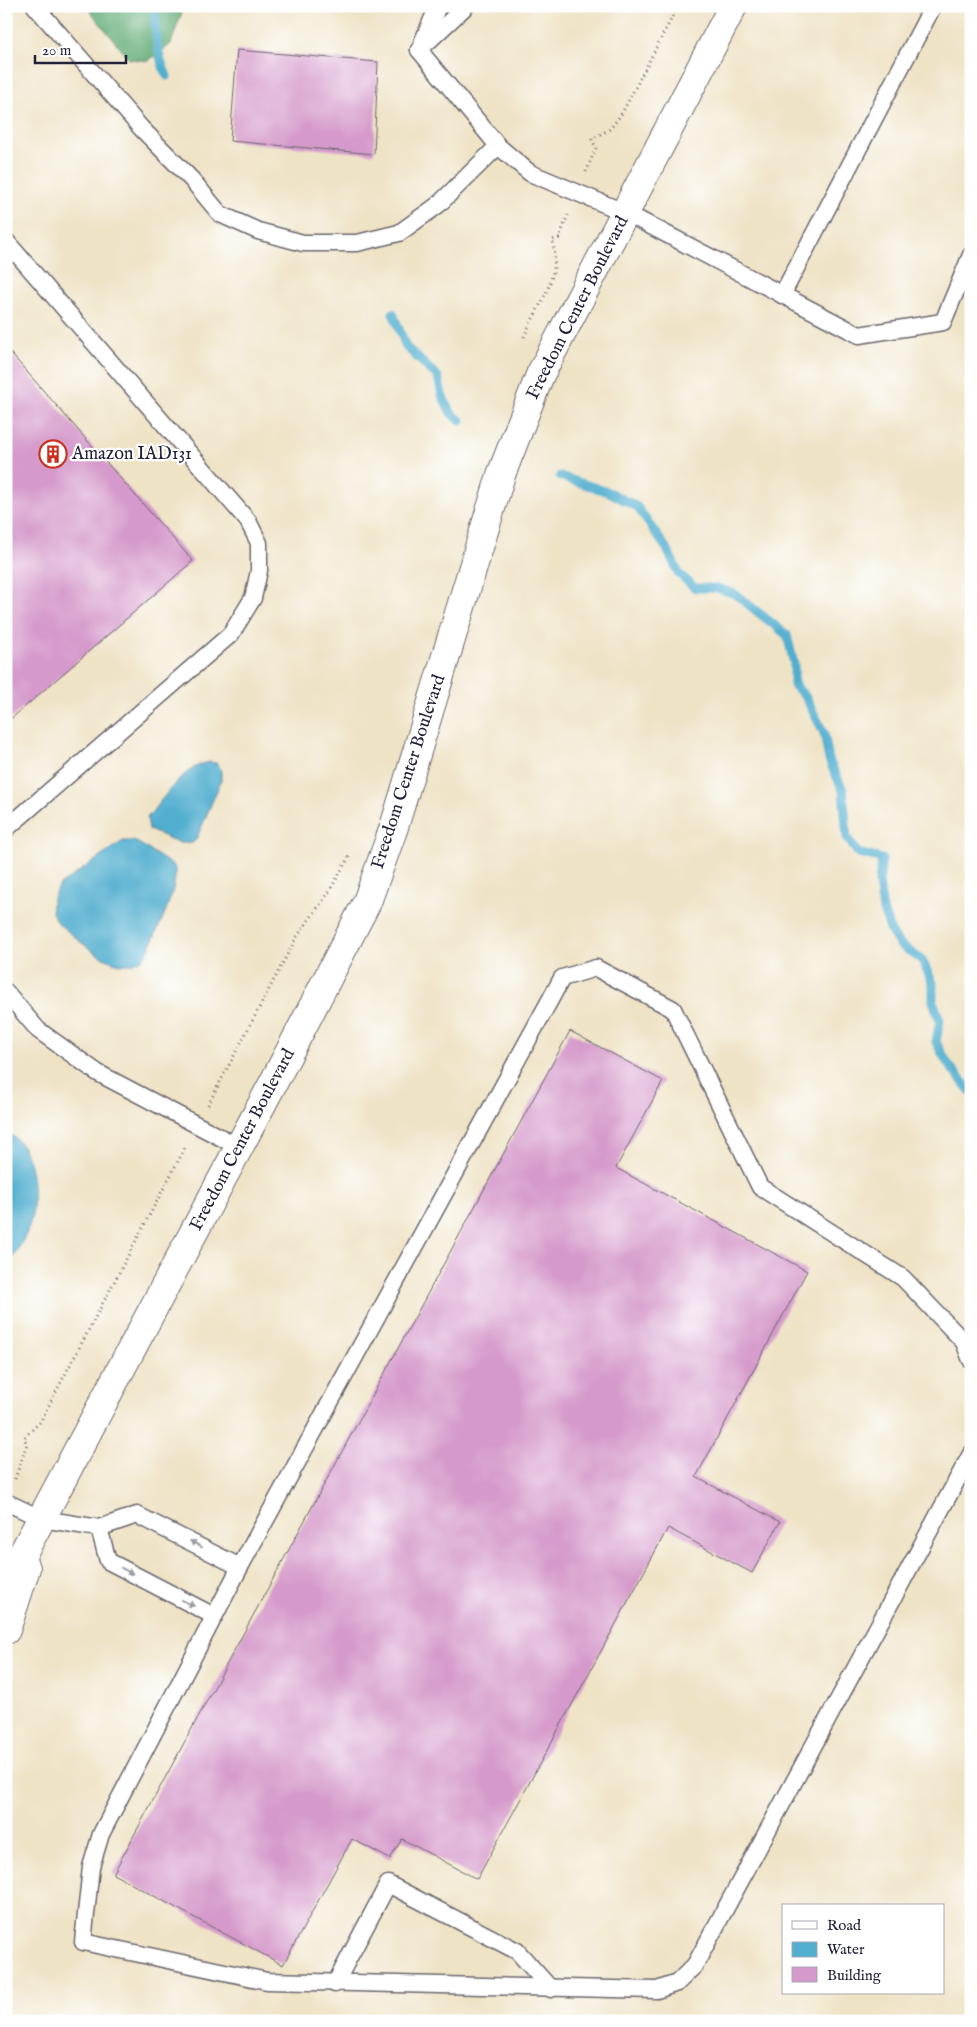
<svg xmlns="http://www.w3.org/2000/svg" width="977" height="2027" font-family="'IM FELL English',serif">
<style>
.forest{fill:#61ab74;stroke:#426658}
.water{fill:#51aecf;stroke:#3a6885}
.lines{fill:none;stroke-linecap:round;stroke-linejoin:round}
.stream{stroke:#51aecf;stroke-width:9}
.building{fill:#d59acb}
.service-casing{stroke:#6a666c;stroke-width:19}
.tertiary-casing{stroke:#6a666c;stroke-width:30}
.path{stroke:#6a666c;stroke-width:3;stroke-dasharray:1 4;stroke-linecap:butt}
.service{stroke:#fff;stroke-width:16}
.tertiary{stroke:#fff;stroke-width:28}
.oneway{fill:#9c9ca7}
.labels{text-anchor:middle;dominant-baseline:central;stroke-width:4.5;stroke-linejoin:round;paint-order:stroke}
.street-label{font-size:18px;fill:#22223b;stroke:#fff}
.poi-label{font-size:18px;fill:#22223b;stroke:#fff;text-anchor:start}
</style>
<rect width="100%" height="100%" fill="#fff"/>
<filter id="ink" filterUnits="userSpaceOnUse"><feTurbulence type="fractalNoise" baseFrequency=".02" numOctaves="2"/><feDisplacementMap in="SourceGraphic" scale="10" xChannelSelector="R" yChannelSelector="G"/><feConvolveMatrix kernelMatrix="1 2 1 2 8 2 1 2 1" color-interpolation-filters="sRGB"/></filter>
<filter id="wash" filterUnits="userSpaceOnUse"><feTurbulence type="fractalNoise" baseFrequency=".0096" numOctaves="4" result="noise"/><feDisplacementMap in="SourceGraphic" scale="20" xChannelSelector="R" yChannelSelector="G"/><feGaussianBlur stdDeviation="1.12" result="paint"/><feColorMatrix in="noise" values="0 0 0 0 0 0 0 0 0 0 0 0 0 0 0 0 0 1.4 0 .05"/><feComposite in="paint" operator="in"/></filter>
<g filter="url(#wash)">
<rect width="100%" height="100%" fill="#efe3c6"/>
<path class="forest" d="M 86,6 L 184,6 L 171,44 L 148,61 L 129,59 Z"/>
<g class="water">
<path d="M 210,762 L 216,763 L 221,769 L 221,781 L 196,840 L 192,843 L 180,843 L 149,830 L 147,818 C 164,798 183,766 210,762 Z"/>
<path d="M 123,841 L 134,841 L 140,844 L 174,866 C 181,886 155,933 147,954 C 120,983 84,943 61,926 C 48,914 49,899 60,885 Z"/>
<path d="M 6,1133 C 34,1141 37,1198 31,1220 C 27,1237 15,1254 6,1269 Z"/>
</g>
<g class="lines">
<g class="stream">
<path d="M 155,6 C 155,32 156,52 167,76"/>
<path d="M 393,313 L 406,347 L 438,377 L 442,395 L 451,413 L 461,421"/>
<path d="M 560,476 L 611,493 L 637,507 L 667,549 L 679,574 L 695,588 L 717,588 L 735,594 L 787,635 L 794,664 L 794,685 L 805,696 L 824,733 L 829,760 L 843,790 L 847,838 L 858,853 L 882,859 L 879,883 L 883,910 L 891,932 L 899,944 L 922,960 L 933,983 L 933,1001 L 940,1021 L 936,1042 L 948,1064 L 971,1092"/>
</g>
</g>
<g id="blocks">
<g class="building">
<path d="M 237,50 L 378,62 L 374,154 L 230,141 Z"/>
<path d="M 6,348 L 193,561 L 6,723 Z"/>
<path d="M 570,1031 L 663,1081 L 616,1168 L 807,1271 L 696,1477 L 780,1522 L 752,1573 L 668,1528 L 477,1879 L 402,1839 L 390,1859 L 352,1839 L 283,1965 L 113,1874 Z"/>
</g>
</g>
</g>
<g filter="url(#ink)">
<use href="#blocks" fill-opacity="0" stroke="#6a666c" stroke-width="1"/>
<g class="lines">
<g class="service-casing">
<g id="service">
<path d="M 35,6 L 141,128 L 192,180 L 220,214 L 258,231 L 303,243 L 357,243 L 399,233 L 438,205 L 498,146"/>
<path d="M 422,43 L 438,6"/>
<path d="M 419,50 L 498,146 L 530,173 L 626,213 L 859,335 L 943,322 L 971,255"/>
<path d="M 419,50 L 466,6"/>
<path d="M 6,241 L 248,521 L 259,543 L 259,571 L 253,598 L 231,634 L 6,829"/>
<path d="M 782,295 L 933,6"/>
<path d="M 6,992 L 38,1030 L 98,1073 L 239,1147"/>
<path d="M 971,1360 L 964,1342 L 903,1278 L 760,1187 L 673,1009 L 596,968 L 562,978 L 240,1567 L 101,1834 L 91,1867 L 83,1942 L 267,1981 L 657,1990 L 677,1983 L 695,1965 L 971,1454"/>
<path d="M 6,1502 L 42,1519 L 99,1528"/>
<path d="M 214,1616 L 108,1561 L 99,1528 L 137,1515 L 240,1567"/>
<path d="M 335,1984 L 388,1884 L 517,1951 L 551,1989"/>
</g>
</g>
<g class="tertiary-casing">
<g id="tertiary">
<path d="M 6,1585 L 279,1072 L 367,902 L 394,827 L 501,475 L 540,375 L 733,6"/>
<path d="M 6,1630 L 26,1568"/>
</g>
</g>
<g class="path">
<path d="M 586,172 L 596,148 L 592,139 L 610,129 L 621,115 L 678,6"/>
<path d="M 524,337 C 537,306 563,276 552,240 L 559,238 L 568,215"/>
<path d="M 208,1105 L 296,938 L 329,892 L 350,855"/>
<path d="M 15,1479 L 27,1444 L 24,1438 L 40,1422 L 186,1146"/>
</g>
<use href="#service" class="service"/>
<use href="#tertiary" class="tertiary"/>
</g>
<defs><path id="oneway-solid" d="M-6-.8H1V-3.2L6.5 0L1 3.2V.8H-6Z" transform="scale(1.25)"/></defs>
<g class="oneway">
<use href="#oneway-solid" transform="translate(196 1544) rotate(-152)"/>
<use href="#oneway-solid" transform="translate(127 1571) rotate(28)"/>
<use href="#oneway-solid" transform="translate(188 1603) rotate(27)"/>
</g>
</g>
<defs>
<g id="building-ring" transform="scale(1.4375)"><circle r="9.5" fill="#fff" stroke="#c8321e" stroke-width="1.5"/><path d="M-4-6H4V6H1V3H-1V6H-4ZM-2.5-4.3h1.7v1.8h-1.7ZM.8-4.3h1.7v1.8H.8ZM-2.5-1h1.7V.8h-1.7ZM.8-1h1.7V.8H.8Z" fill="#c8321e"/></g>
</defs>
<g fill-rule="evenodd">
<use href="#building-ring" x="53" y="454"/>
</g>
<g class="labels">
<g class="street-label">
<text transform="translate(578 308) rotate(-63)">Freedom Center Boulevard</text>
<text transform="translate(409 772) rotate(-72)">Freedom Center Boulevard</text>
<text transform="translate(243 1140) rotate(-62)">Freedom Center Boulevard</text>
</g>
<g class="poi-label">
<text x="72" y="454">Amazon IAD131</text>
</g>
</g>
<rect width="977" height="2027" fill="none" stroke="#fff" stroke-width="25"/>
<rect x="782" y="1904" width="162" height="90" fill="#ffffff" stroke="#a7a7b1"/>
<rect x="792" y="1921" width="25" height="8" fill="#ffffff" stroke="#a7a7b1"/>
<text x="827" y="1930" font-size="15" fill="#22223b">Road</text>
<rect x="792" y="1942" width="25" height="15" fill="#51aecf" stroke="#a7a7b1"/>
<text x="827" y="1954" font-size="15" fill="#22223b">Water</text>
<rect x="792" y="1967" width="25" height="15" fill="#d59acb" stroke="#a7a7b1"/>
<text x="827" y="1980" font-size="15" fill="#22223b">Building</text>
<path d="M35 55v8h91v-8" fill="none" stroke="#22223b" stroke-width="2.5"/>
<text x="42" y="55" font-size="15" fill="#22223b" stroke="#ffffff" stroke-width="4" paint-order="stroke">20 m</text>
</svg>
